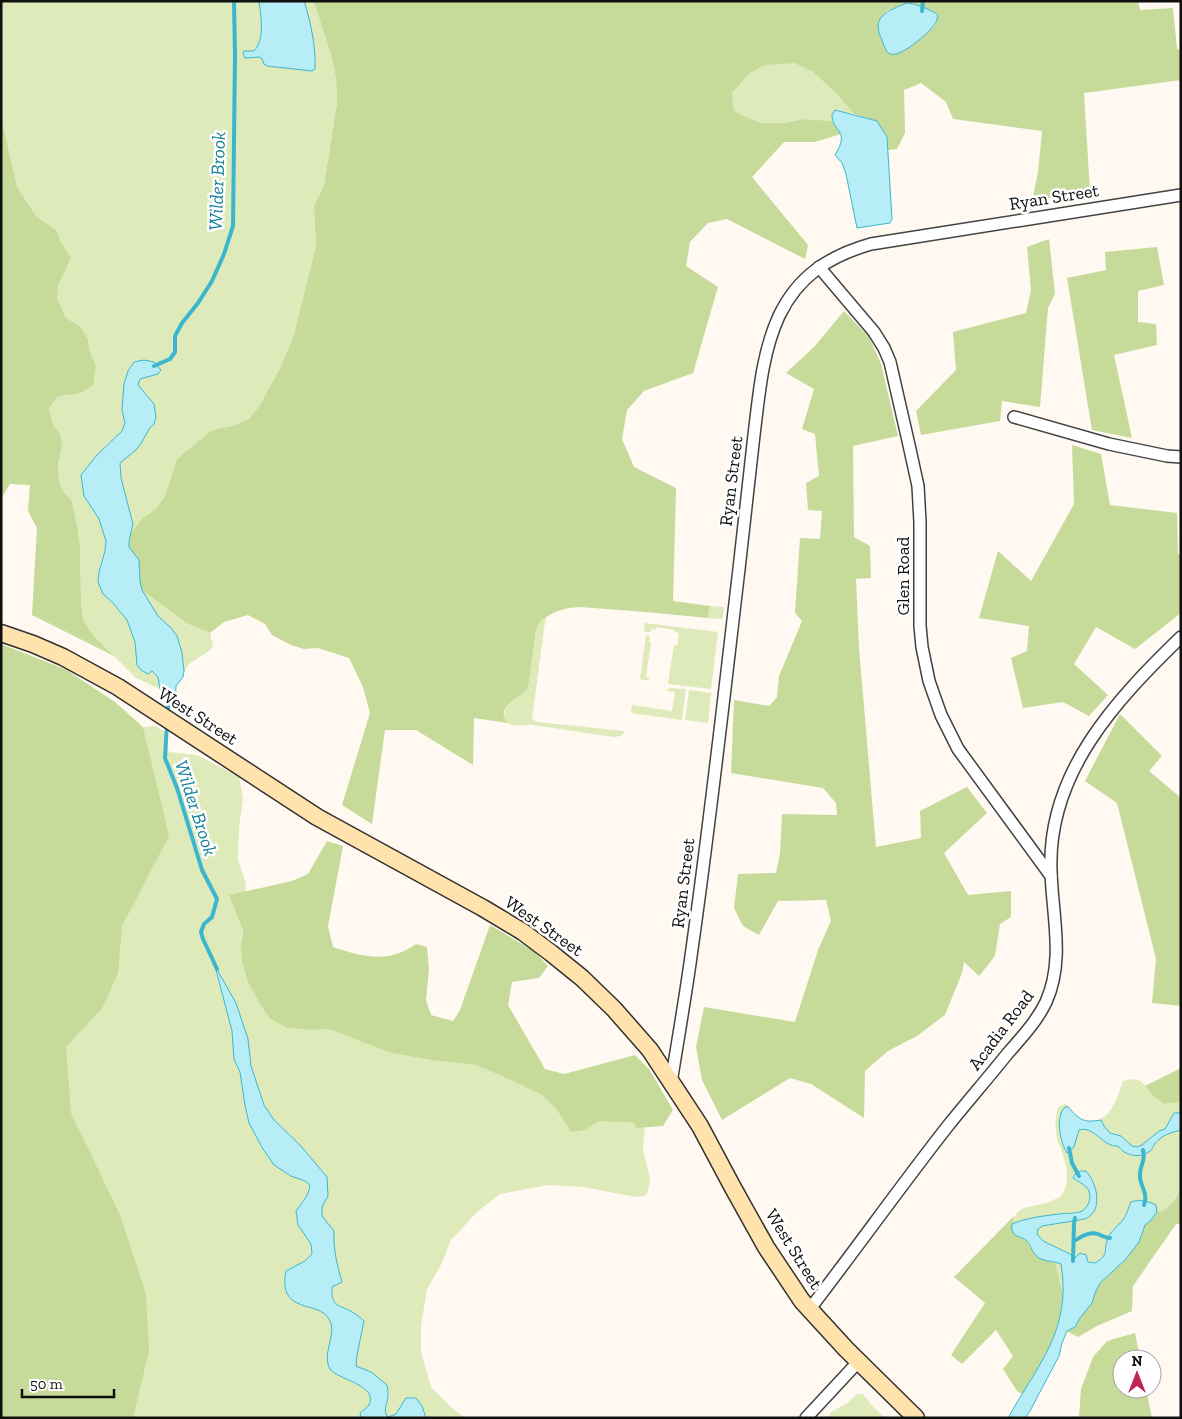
<svg xmlns="http://www.w3.org/2000/svg" width="1182" height="1419" font-family="'Zilla Slab',serif">
<style>
.green{fill:#deeaba}
.forest{fill:#c6db99;fill-rule:evenodd}
.water{fill:#b6edf6;stroke:#3cb6ce}
.lines{fill:none;stroke-linecap:round;stroke-linejoin:round}
.stream{stroke:#3cb6ce;stroke-width:4}
.minor-casing{stroke:#424242;stroke-width:14}
.secondary-casing{stroke:#313131;stroke-width:19}
.minor{stroke:#fff;stroke-width:11}
.secondary{stroke:#ffe2ac;stroke-width:16}
.labels{text-anchor:middle;dominant-baseline:central;stroke-width:5;stroke-linejoin:round;paint-order:stroke}
.street-label{font-size:18px;fill:#0f0f0f;stroke:#fff}
.water-label{font-size:19px;font-style:italic;fill:#17809b;stroke:#fff}
</style>
<rect width="100%" height="100%" fill="#fff9f1"/>
<g class="green">
<path d="M 1,1 L 316,1 L 318,12 L 331,55 L 336,78 L 337,103 L 324,185 L 314,206 L 316,246 L 293,338 L 280,368 L 260,405 L 249,419 L 232,426 L 212,430 L 177,459 L 165,496 L 156,509 L 143,518 L 142,590 L 186,623 L 210,633 L 213,646 L 209,651 L 189,664 L 179,681 L 176,686 L 175,710 L 166,702 L 165,693 L 160,689 L 136,678 L 93,635 L 83,620 L 81,599 L 80,546 L 72,501 L 63,491 L 59,482 L 58,465 L 62,447 L 61,436 L 53,424 L 49,409 C 59,392 62,394 81,393 L 96,366 L 90,352 L 88,339 L 80,326 L 66,318 L 57,298 L 56,230 L 36,216 L 17,187 L 1,116 Z"/>
<path d="M 795,62 L 813,72 L 836,93 L 854,114 L 835,110 L 832,115 L 832,121 L 804,119 L 784,123 L 760,123 L 734,111 L 732,93 L 749,74 L 765,65 Z"/>
<path d="M 710,606 L 724,607 L 723,618 L 721,619 L 708,618 Z"/>
<path d="M 547,616 L 545,622 L 532,719 L 537,722 L 625,731 L 621,736 L 614,737 L 533,725 C 526,725 516,727 509,724 C 499,719 506,705 512,700 C 517,695 523,692 528,688 L 536,631 L 541,620 Z"/>
<path d="M 645,623 L 718,632 L 711,689 L 668,684 L 674,645 L 677,645 L 679,633 L 674,632 L 674,630 L 656,627 L 655,630 L 651,629 L 651,632 L 644,632 Z"/>
<path d="M 646,635 L 650,636 L 649,642 L 651,643 L 646,677 L 649,678 L 649,681 L 640,679 Z"/>
<path d="M 668,688 L 686,689 L 682,720 L 631,713 L 632,705 L 672,711 L 675,692 L 667,691 Z"/>
<path d="M 689,690 L 711,693 L 708,723 L 685,720 Z"/>
<path d="M 156,726 L 168,734 L 167,745 L 169,752 L 197,755 L 239,777 L 243,798 L 239,828 L 238,860 L 246,884 L 241,945 L 247,980 L 261,1006 L 270,1019 L 287,1028 L 310,1030 L 329,1029 L 473,1048 L 546,1098 L 646,1114 L 643,1149 L 650,1179 L 648,1191 L 645,1196 L 636,1197 L 583,1187 L 548,1185 L 500,1194 L 477,1212 L 451,1240 L 442,1263 L 427,1289 L 421,1326 L 421,1352 L 431,1387 L 451,1407 L 465,1418 L 1,1418 L 1,1004 L 151,762 L 143,727 Z"/>
<path d="M 1132,1079 L 1141,1081 L 1154,1097 L 1164,1104 L 1181,1102 L 1181,1182 L 1179,1189 L 1171,1206 L 1163,1211 L 1070,1330 L 1055,1261 L 1012,1230 C 1014,1199 1033,1211 1053,1200 C 1054,1200 1060,1197 1060,1197 C 1071,1185 1067,1166 1062,1152 C 1061,1148 1058,1143 1057,1138 C 1055,1128 1055,1117 1058,1107 L 1065,1104 C 1072,1107 1071,1114 1078,1118 C 1081,1120 1085,1121 1089,1121 C 1111,1122 1117,1098 1123,1081 Z"/>
<path d="M 857,1394 L 863,1394 L 874,1408 L 885,1418 L 828,1418 L 831,1412 L 849,1402 Z"/>
</g>
<g class="forest">
<path d="M 314,1 L 1138,1 L 1140,10 L 1173,8 L 1177,49 L 1181,50 L 1181,80 L 1084,93 L 1090,192 L 1032,201 L 1038,172 L 1042,131 L 953,119 L 946,102 L 921,83 L 904,90 L 905,133 L 897,149 L 888,150 L 887,137 L 877,121 L 854,114 L 836,93 L 813,72 L 795,63 L 765,65 L 749,74 L 732,93 L 734,111 L 760,123 L 784,123 L 804,119 L 832,121 L 841,134 L 815,142 L 784,142 L 752,177 L 808,245 L 805,259 L 727,219 L 708,223 L 690,242 L 686,266 L 718,287 L 693,373 L 644,391 L 627,410 L 622,439 L 634,467 L 676,488 L 673,601 L 710,606 L 708,618 L 646,612 L 580,607 L 568,608 L 555,612 L 541,620 L 536,631 L 528,688 C 521,698 493,706 508,723 L 474,718 L 473,765 L 416,730 L 385,730 L 372,824 L 342,805 L 370,713 L 363,687 L 349,658 L 318,648 L 304,649 L 291,645 L 272,635 L 265,624 L 248,615 L 224,622 L 210,633 L 186,623 L 142,590 L 140,581 L 140,573 L 129,548 L 129,541 L 131,533 L 143,518 L 156,509 L 165,496 L 177,459 L 212,430 L 232,426 L 249,419 L 260,405 L 280,368 L 293,338 L 316,246 L 314,206 L 324,185 L 337,103 L 336,78 L 331,55 ZM 913,3 L 917,6 L 924,8 L 936,24 C 918,44 911,43 885,49 L 883,42 L 886,11 Z"/>
<path d="M 1,116 L 17,187 L 36,216 L 56,230 L 61,242 L 71,258 L 58,285 L 57,298 L 66,318 L 80,326 L 88,339 L 90,352 L 96,366 L 93,385 C 88,388 84,392 79,393 C 61,397 60,391 49,409 L 53,424 L 61,436 L 62,447 L 58,465 L 59,482 L 63,491 L 72,501 L 77,526 L 80,546 L 81,599 L 83,620 L 93,635 L 114,656 L 32,615 L 37,528 L 28,511 L 30,485 L 10,484 L 1,499 Z"/>
<path d="M 1049,239 L 1055,294 L 1048,308 L 1040,407 L 1002,401 L 1000,421 L 921,435 L 916,411 L 956,370 L 953,332 L 1026,313 L 1031,290 L 1027,247 Z"/>
<path d="M 1157,247 L 1164,285 L 1138,291 L 1138,322 L 1156,324 L 1157,345 L 1114,355 L 1132,438 L 1092,430 L 1067,278 L 1106,270 L 1105,252 Z"/>
<path d="M 844,311 L 869,337 L 881,364 L 898,436 L 853,446 L 854,537 L 870,546 L 871,578 L 856,579 L 859,648 L 876,847 L 921,838 L 920,811 L 967,787 L 987,813 L 944,853 L 968,895 L 1011,891 L 1011,917 L 1000,924 L 995,956 L 979,976 L 964,962 L 962,973 L 945,1015 L 917,1036 L 888,1051 L 865,1071 L 864,1118 L 811,1084 L 790,1078 L 722,1120 L 702,1080 L 696,1047 L 704,1007 L 795,1022 L 818,950 L 831,921 L 826,900 L 778,901 L 759,935 L 743,926 L 734,908 L 738,874 L 776,873 L 780,853 L 782,814 L 837,815 L 836,803 L 823,788 L 731,773 L 734,700 L 769,706 L 777,697 L 779,676 L 802,621 L 795,613 L 800,538 L 820,539 L 822,511 L 808,510 L 806,483 L 819,476 L 815,434 L 802,429 L 814,389 L 786,373 L 814,347 Z"/>
<path d="M 1072,445 L 1101,454 L 1110,505 L 1177,513 L 1178,554 L 1181,555 L 1181,613 L 1135,649 L 1096,627 L 1074,664 L 1108,695 L 1089,716 L 1063,702 L 1023,708 L 1011,658 L 1027,651 L 1029,626 L 979,618 L 998,551 L 1031,581 L 1074,504 Z"/>
<path d="M 1,644 L 65,669 L 115,702 L 143,727 L 169,836 L 122,926 L 118,973 L 103,1007 L 66,1047 L 71,1113 L 120,1215 L 146,1294 L 149,1351 L 133,1418 L 1,1418 Z"/>
<path d="M 1120,714 L 1162,756 L 1149,771 L 1181,798 L 1181,1006 L 1152,1003 L 1156,959 L 1117,803 L 1085,781 Z"/>
<path d="M 327,841 L 343,846 L 328,926 L 333,947 C 364,957 387,964 416,944 L 427,947 L 429,970 L 426,1000 L 431,1015 L 453,1021 L 460,1010 L 490,925 L 534,951 L 548,966 L 539,978 L 512,982 L 508,1005 L 545,1069 L 564,1074 L 635,1055 L 649,1069 L 673,1110 L 663,1126 L 636,1128 L 634,1123 L 626,1122 L 600,1121 L 584,1130 L 571,1132 L 556,1108 L 542,1095 L 509,1079 L 476,1065 L 433,1060 L 392,1053 L 329,1029 L 310,1030 L 287,1028 L 270,1019 L 261,1006 L 247,980 L 242,961 L 241,945 L 243,930 L 229,895 L 292,881 L 308,874 Z"/>
<path d="M 1181,1068 L 1181,1102 L 1164,1104 L 1154,1097 L 1145,1086 Z"/>
<path d="M 1181,1182 L 1181,1224 L 1176,1224 L 1133,1286 L 1132,1311 L 1097,1326 L 1078,1337 L 1072,1334 L 1067,1331 L 1075,1327 L 1080,1318 L 1092,1303 L 1095,1293 L 1100,1283 L 1125,1260 L 1139,1242 L 1145,1225 L 1151,1220 L 1157,1212 C 1172,1210 1178,1196 1181,1182 Z"/>
<path d="M 1014,1216 L 1012,1230 L 1015,1235 L 1027,1241 L 1030,1247 L 1050,1262 L 1055,1261 L 1063,1295 L 1059,1323 L 1053,1340 L 1041,1365 L 1022,1394 L 1017,1391 L 1003,1369 L 1013,1356 L 996,1330 L 962,1364 L 951,1355 L 985,1303 L 954,1277 Z"/>
<path d="M 1135,1333 L 1140,1359 L 1122,1359 L 1122,1389 L 1146,1389 L 1152,1418 L 1079,1418 L 1081,1389 L 1093,1357 L 1107,1341 Z"/>
</g>
<g class="water">
<path d="M 259,1 L 304,1 C 311,23 316,47 315,69 L 312,71 L 267,66 L 264,64 L 262,59 L 259,57 L 245,58 L 243,53 L 244,51 L 254,51 C 265,39 261,17 259,1 Z"/>
<path d="M 907,3 C 914,3 932,10 938,15 C 937,19 937,22 934,25 C 928,34 900,58 890,54 C 885,51 884,45 882,40 C 870,16 888,11 907,3 Z"/>
<path d="M 835,110 L 877,121 L 887,137 L 892,219 L 890,223 L 857,228 L 846,174 L 842,163 L 835,155 C 851,129 832,133 832,115 Z"/>
<path d="M 144,360 L 154,362 L 161,370 L 158,374 L 140,379 L 138,385 L 154,404 L 156,417 L 154,424 L 149,429 L 142,442 L 136,450 L 120,463 L 121,478 L 133,524 L 129,541 L 129,547 L 139,560 L 140,581 L 142,590 L 158,616 L 171,628 L 177,636 L 182,653 L 184,671 L 183,677 L 176,686 L 175,710 L 166,702 L 165,693 L 160,689 L 158,677 L 152,671 L 148,674 L 141,670 L 137,665 L 135,642 L 127,620 L 112,602 L 103,594 L 98,582 L 99,572 L 105,551 L 106,541 L 99,519 L 84,496 L 81,475 L 97,455 L 122,431 L 125,423 L 122,410 L 124,384 L 128,371 L 134,362 Z"/>
<path d="M 215,966 L 236,1003 L 248,1039 L 251,1066 L 264,1105 L 274,1120 L 300,1145 L 327,1177 L 328,1196 L 322,1207 L 322,1216 L 334,1231 C 333,1249 337,1265 342,1282 L 332,1287 C 331,1308 339,1304 354,1313 C 357,1315 361,1318 364,1321 L 357,1355 L 356,1366 L 371,1372 L 387,1385 C 388,1389 388,1392 388,1395 C 388,1404 382,1409 388,1417 L 396,1414 L 406,1398 L 416,1398 L 422,1406 L 426,1418 L 361,1418 L 360,1413 C 362,1411 367,1408 369,1405 C 379,1385 336,1379 330,1369 C 321,1353 338,1334 329,1319 C 319,1300 277,1315 286,1271 L 305,1261 L 312,1254 L 311,1244 L 298,1225 L 296,1211 C 302,1203 309,1195 310,1185 L 305,1181 L 291,1176 L 274,1165 L 263,1149 L 249,1123 L 245,1105 L 240,1072 L 234,1059 L 232,1031 Z"/>
<path d="M 1065,1107 L 1068,1107 C 1080,1120 1083,1123 1101,1120 L 1104,1126 L 1110,1133 L 1121,1136 L 1132,1146 L 1137,1147 L 1142,1145 L 1159,1131 L 1165,1129 L 1174,1113 L 1181,1113 L 1181,1130 C 1174,1132 1168,1133 1162,1137 C 1160,1139 1155,1142 1154,1145 C 1150,1150 1155,1147 1150,1151 C 1140,1159 1125,1156 1118,1146 C 1116,1146 1113,1146 1111,1145 C 1100,1141 1092,1126 1079,1130 L 1074,1147 L 1067,1153 C 1060,1142 1055,1117 1065,1107 Z"/>
<path d="M 1080,1171 L 1086,1171 C 1097,1183 1104,1211 1085,1219 L 1042,1226 L 1038,1229 L 1037,1234 L 1043,1241 L 1070,1254 L 1072,1257 L 1075,1258 L 1080,1253 L 1086,1255 L 1088,1262 L 1095,1263 C 1111,1254 1102,1249 1109,1236 C 1112,1230 1118,1226 1122,1221 C 1127,1215 1128,1208 1131,1202 C 1140,1199 1148,1201 1156,1205 L 1157,1212 L 1151,1220 L 1145,1225 L 1139,1242 L 1125,1260 L 1100,1283 L 1095,1293 L 1092,1303 L 1080,1318 L 1075,1327 L 1067,1331 L 1062,1343 L 1059,1356 L 1030,1411 L 1025,1418 L 1008,1418 C 1038,1364 1072,1330 1061,1264 C 1054,1261 1048,1262 1041,1259 C 1031,1254 1033,1247 1026,1240 C 1022,1237 1015,1237 1013,1232 C 1011,1229 1012,1227 1012,1224 C 1026,1218 1043,1216 1059,1214 C 1066,1213 1076,1214 1082,1211 C 1090,1206 1093,1193 1086,1187 C 1082,1183 1077,1181 1073,1178 L 1075,1174 Z"/>
</g>
<g class="lines">
<g class="stream">
<path d="M 922,11 L 923,1"/>
<path d="M 154,366 L 170,359 L 175,352 L 175,336 L 182,323 L 198,303 L 212,281 L 224,254 L 233,226 L 235,55 L 234,1"/>
<path d="M 168,715 L 168,699"/>
<path d="M 167,724 L 165,758 L 177,788 L 202,870 L 217,899 L 212,917 L 204,924 L 201,932 L 203,939 L 217,969"/>
<path d="M 1069,1148 L 1072,1163 L 1079,1176"/>
<path d="M 1143,1150 C 1146,1163 1140,1163 1140,1174 C 1139,1187 1149,1191 1144,1205"/>
<path d="M 1074,1241 C 1081,1237 1090,1231 1098,1234 C 1103,1236 1105,1238 1110,1238"/>
<path d="M 1073,1261 L 1074,1223 L 1075,1218"/>
</g>
<g class="minor-casing">
<g id="minor">
<path d="M 819,267 L 874,332 L 884,348 L 890,362 L 909,445 L 918,486 L 920,522 L 920,626 L 922,647 L 929,681 L 941,715 L 958,749 L 1051,876"/>
<path d="M 1014,417 L 1109,444 L 1167,456 L 1181,457"/>
<path d="M 671,1083 C 678,1039 686,994 692,949 C 710,823 724,696 739,569 C 744,524 749,480 754,435 C 759,395 762,353 779,316 C 798,276 829,256 871,244 L 1181,195"/>
<path d="M 809,1310 C 856,1249 900,1187 947,1127 C 967,1102 988,1078 1008,1053 C 1022,1037 1037,1021 1046,1002 C 1065,960 1052,914 1051,871 C 1047,773 1116,700 1181,637"/>
<path d="M 806,1418 L 859,1361"/>
</g>
</g>
<g class="secondary-casing">
<path id="secondary" d="M 1,633 L 33,644 L 63,657 L 118,687 L 317,817 L 483,908 L 523,932 L 551,953 L 582,978 L 614,1009 L 650,1050 L 700,1126 L 732,1186 L 766,1247 L 802,1301 L 846,1349 L 916,1418"/>
</g>
<use href="#minor" class="minor"/>
<use href="#secondary" class="secondary"/>
</g>
<g class="labels">
<g class="street-label">
<text transform="translate(1054 197) rotate(-9)">Ryan Street</text>
<text transform="translate(731 481) rotate(-83)">Ryan Street</text>
<text transform="translate(903 576) rotate(-90)">Glen Road</text>
<text transform="translate(198 716) rotate(33)">West Street</text>
<text transform="translate(683 883) rotate(-83)">Ryan Street</text>
<text transform="translate(544 926) rotate(35)">West Street</text>
<text transform="translate(1001 1030) rotate(-53)">Acadia Road</text>
<text transform="translate(794 1249) rotate(58)">West Street</text>
</g>
<g class="water-label">
<text transform="translate(217 181) rotate(-88)">Wilder Brook</text>
<text transform="translate(196 808) rotate(72)">Wilder Brook</text>
</g>
</g>
<rect width="1182" height="1419" fill="none" stroke="#0f0f0f" stroke-width="5"/>
<g transform="translate(1137 1374)"><circle r="24" fill="#ffffff" stroke="#9f9f9f"/>
<path d="M0-4L9 19L0 12L-9 19Z" fill="#c02651"/>
<text y="-8" font-size="14" font-weight="bold" text-anchor="middle" fill="#0f0f0f">N</text>
</g>
<path d="M22 1389v8h92v-8" fill="none" stroke="#0f0f0f" stroke-width="2.5"/>
<text x="30" y="1389" font-size="15" fill="#0f0f0f" stroke="#ffffff" stroke-width="4" paint-order="stroke">50 m</text>
</svg>
